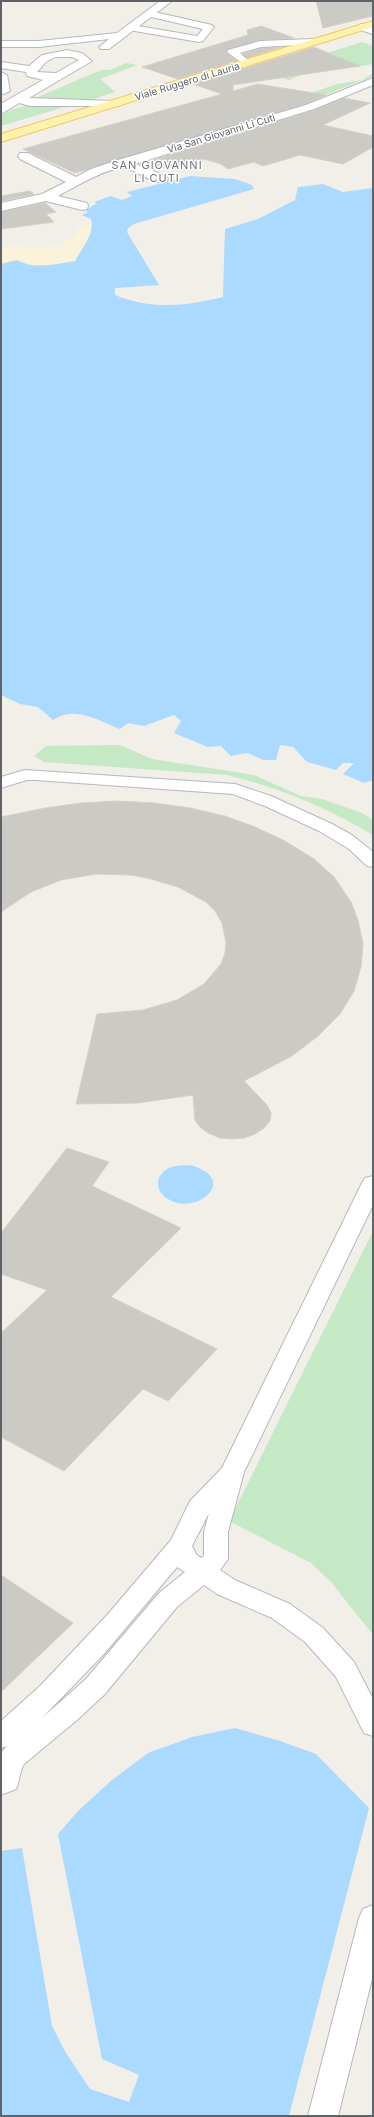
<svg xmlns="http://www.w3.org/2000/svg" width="374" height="2117" font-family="Inter,sans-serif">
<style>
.green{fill:#c5e8c5}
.sand{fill:#fbf3d9}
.water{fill:#aadaff}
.building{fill:#cccac5;stroke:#d6d1c6}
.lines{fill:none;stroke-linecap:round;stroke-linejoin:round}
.service-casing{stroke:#b5b8bc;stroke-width:2}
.pedestrian-casing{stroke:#b5b8bc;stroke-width:2}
.minor-casing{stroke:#b5b8bc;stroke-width:2}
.primary-casing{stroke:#f2c960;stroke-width:2}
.service{fill:#fff;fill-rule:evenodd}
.pedestrian{fill:#fff;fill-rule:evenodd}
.minor{fill:#fff;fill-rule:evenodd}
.primary{fill:#fff2af;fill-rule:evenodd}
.labels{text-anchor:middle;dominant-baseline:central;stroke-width:3;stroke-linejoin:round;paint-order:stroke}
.far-street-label{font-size:10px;fill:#5f6368;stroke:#fff}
.far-neighbourhood-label{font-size:11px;letter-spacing:1px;fill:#70757a;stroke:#fff}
</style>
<rect width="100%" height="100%" fill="#f1efe8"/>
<g class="green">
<path d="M 362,42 L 373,46 L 373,64 L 360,66 L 351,63 L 296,74 L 299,76 L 290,79 L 292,80 L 288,80 L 267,72 Z"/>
<path d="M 127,63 L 137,65 L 100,79 L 115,92 L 88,101 L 31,100 L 101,70 L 110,70 Z"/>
<path d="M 373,73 L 373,76 L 310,101 L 302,96 L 337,84 L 362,80 Z"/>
<path d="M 47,105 L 71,105 L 1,126 L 1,116 C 15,105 30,106 47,105 Z"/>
<path d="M 120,745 L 152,759 L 254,775 L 301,796 L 322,799 L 362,813 L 373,820 L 373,835 C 328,808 278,787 227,775 L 44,762 L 34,756 L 46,746 Z"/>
<path d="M 373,1231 L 373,1635 L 331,1582 L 311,1563 L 229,1521 Z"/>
</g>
<path class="sand" d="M 92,224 L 91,234 L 75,261 C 56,264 34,270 17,260 L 1,264 L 1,249 L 17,245 L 31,249 L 51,247 L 61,244 L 78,234 L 75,229 Z"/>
<g class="water">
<path d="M 190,176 L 235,179 L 252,185 L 254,189 L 134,224 L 128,228 L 127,232 L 159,285 L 115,288 L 115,295 C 151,310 186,306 223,297 L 225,229 L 258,219 L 295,200 L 298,187 L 323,184 L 343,192 L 373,188 L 373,780 L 364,783 L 343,774 L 354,763 L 343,763 L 336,770 L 307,762 L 293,747 L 280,745 L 276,760 L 263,760 L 248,753 L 231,756 L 221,746 L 208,747 L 174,733 L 181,721 L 174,715 L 144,726 L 128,723 L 120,729 C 97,720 75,705 53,720 L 38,707 L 20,704 L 1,695 L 1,264 L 17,260 C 34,270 56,264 75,261 C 82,248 95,234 91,219 L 82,215 L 88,212 L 85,211 L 97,203 L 94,202 L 111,196 L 122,200 L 132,196 L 127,192 Z"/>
<path d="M 190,1165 C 241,1179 196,1217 168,1199 C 155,1191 154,1176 169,1168 C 176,1165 183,1166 190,1165 Z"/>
<path d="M 235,1728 L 280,1741 L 316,1754 L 369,1808 L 289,2116 L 1,2116 L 1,1851 L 22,1848 L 52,2026 L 66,2053 L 90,2089 L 129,2102 L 139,2075 L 102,2059 L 58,1834 L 78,1811 L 112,1780 L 148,1753 L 192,1737 Z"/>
</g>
<g class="building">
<path d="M 316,1 L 373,1 L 373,16 L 323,28 Z"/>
<path d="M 261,26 L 294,38 L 260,40 L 228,49 L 226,53 L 237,61 L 178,79 L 142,67 L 248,35 L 247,30 Z"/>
<path d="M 281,47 L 247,58 L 243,54 L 261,48 Z"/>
<path d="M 314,47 L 360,66 L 233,85 L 233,91 L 258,84 L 326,95 L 306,104 L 75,173 L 23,149 L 222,94 L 193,84 Z"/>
<path d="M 344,98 L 370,103 L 323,125 L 373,136 L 373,147 L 343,164 L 300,155 L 263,166 L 254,162 L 228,169 L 221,164 L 204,159 L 174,169 L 144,163 L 315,110 Z"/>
<path d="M 30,191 L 34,194 L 1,201 L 1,196 Z"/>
<path d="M 45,203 L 56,212 L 46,214 L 54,222 L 1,229 L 1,212 Z"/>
<path d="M 118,801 L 155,803 L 190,808 L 225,816 L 255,827 L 285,841 L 314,859 L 334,877 L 351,902 L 358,920 L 363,944 L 361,967 L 354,991 L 340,1014 L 318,1036 L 292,1056 L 244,1081 L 267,1105 L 271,1113 L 270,1121 L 264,1128 L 255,1134 L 244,1138 L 232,1139 L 220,1138 L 208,1133 L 200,1127 L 195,1120 L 193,1095 L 138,1103 L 76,1104 L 97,1014 L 143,1010 L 177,1000 L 204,984 L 221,964 L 225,953 L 226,942 L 222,923 L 215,911 L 206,902 L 178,887 L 147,878 L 131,875 L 96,874 L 61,880 L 31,892 L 1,912 L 1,817 L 45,808 L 81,803 Z"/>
<path d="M 67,1148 L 109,1162 L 92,1186 L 181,1228 L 111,1297 L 217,1349 L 168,1401 L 143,1389 L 64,1471 L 1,1437 L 1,1333 L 47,1290 L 1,1274 L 1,1233 Z"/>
<path d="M 1,1575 L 73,1623 L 1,1692 Z"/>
</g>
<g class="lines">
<g class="service-casing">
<g id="service">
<path d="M 150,11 L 212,25 L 214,27 L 203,41 L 199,42 L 129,30 L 127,28 L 132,25 L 197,36 L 203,29 L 147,16 L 147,12 Z"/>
<path d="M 313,39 L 318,42 L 317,44 L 261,47 L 240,53 L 251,63 L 246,66 L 227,52 L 228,50 L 260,41 Z"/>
<path d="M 25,770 L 235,784 L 271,796 L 332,824 L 352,835 L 373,852 L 373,867 L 367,866 L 349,849 L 319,831 L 265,806 L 233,794 L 36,780 L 27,780 L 1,788 L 1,777 Z"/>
<path d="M 373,1176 L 373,1205 L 244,1472 L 228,1532 L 228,1559 L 220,1570 L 235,1580 L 290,1604 L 323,1628 L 354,1662 L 373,1699 L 373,1736 L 364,1733 L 336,1677 L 305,1642 L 272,1618 L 217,1594 L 204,1585 L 177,1607 L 104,1695 L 77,1720 L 24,1764 C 19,1772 20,1781 16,1789 L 1,1795 L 1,1753 L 7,1746 L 1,1748 L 1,1721 L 40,1686 L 108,1614 L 171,1540 L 190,1501 L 222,1468 L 362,1183 L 365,1178 ZM 209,1513 L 204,1532 L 204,1556 L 201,1558 L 196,1554 L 192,1546 ZM 177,1567 L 185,1572 L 159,1593 L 86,1679 L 41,1719 L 104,1654 Z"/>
<path d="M 373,1905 L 373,1975 L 338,2116 L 308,2116 L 359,1918 L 363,1909 Z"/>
</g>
</g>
<g class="pedestrian-casing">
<path id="pedestrian" d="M 373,78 L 373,85 L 314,109 L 135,164 L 166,176 L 168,179 L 166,182 C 151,185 137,169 123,168 C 108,167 71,189 58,196 L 87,203 L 88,206 L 87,209 L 82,210 L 46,201 L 1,211 L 1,203 L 42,194 L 66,182 L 20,159 L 18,156 L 20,153 L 28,153 L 76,177 L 91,169 L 118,160 L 306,105 Z"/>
</g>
<g class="minor-casing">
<g id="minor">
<path d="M 160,1 L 172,1 L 109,49 L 101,49 L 99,47 L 109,39 L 39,47 L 1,47 L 1,41 L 39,41 L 117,33 Z"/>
<path d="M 361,24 L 373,27 L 373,34 L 357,29 L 356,27 Z"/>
<path d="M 67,50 L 82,53 L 92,61 L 29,98 L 115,101 L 119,102 L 121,104 L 119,106 L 30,106 L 19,103 L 1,114 L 1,104 L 4,102 L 43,80 L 27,76 L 26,72 L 1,68 L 1,62 L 29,66 L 42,55 ZM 55,57 L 72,57 L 79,60 L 56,73 L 37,72 L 46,62 Z"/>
<path d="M 1,72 L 7,75 L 10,91 L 4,94 L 1,94 Z"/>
</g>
</g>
<g class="primary-casing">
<path id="primary" d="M 373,21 L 373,27 L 1,142 L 1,134 Z"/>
</g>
<use href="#service" class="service"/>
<use href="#pedestrian" class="pedestrian"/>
<use href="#minor" class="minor"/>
<use href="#primary" class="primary"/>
</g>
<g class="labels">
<g class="far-street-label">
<text transform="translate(187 81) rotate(-17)">Viale Ruggero di Lauria</text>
<text transform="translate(221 133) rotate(-17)">Via San Giovanni Li Cuti</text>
</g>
<g class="far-neighbourhood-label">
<text x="157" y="165">SAN GIOVANNI<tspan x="157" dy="13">LI CUTI</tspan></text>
</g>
</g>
<rect width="374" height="2117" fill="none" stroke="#5f6368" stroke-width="4"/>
</svg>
